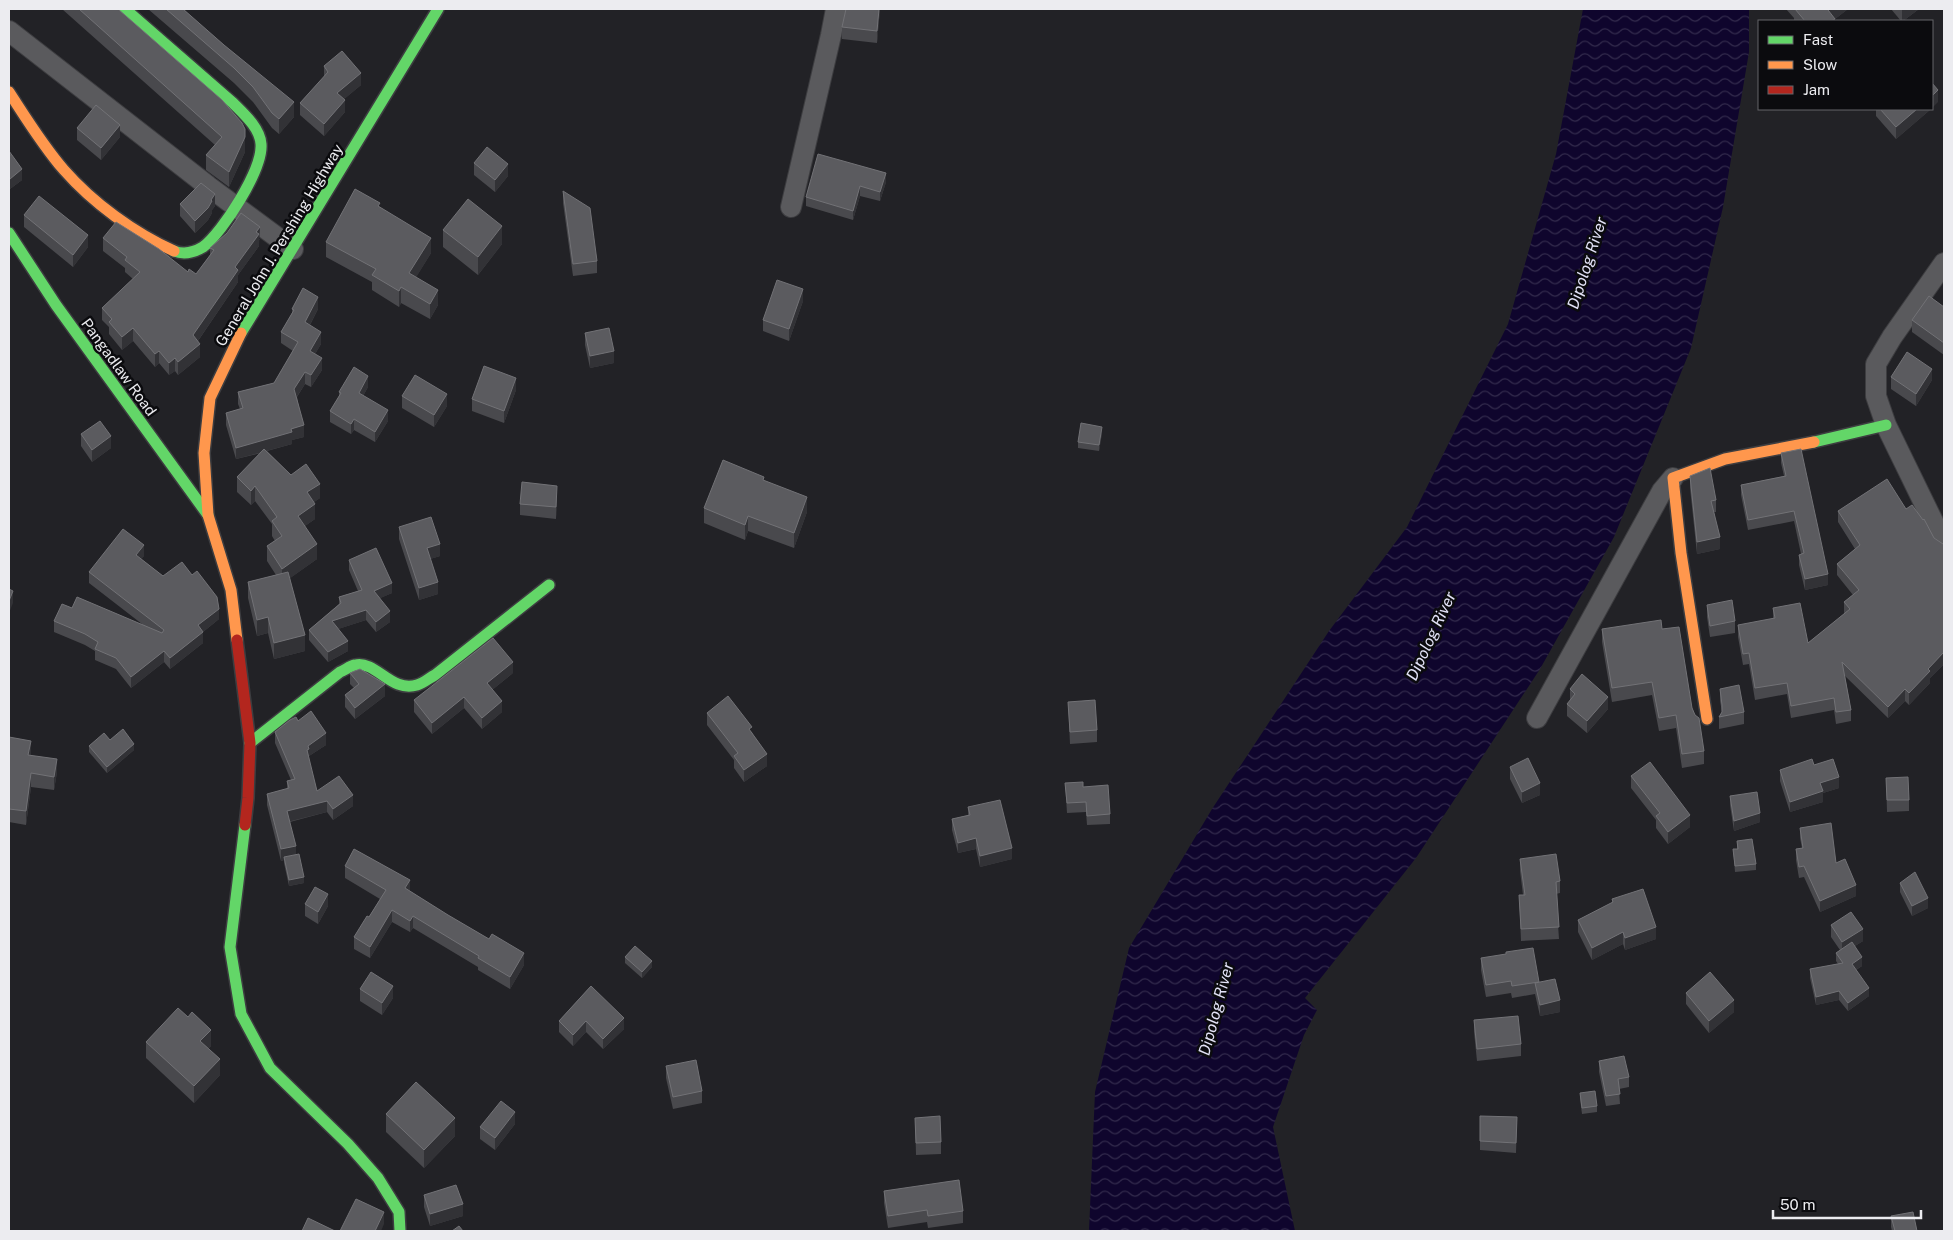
<svg xmlns="http://www.w3.org/2000/svg" width="1953" height="1240" font-family="'Public Sans',sans-serif">
<style>
.water{fill:url(#water-waves)}
.lines{fill:none;stroke-linecap:round;stroke-linejoin:round}
.street-casing{stroke:#3d3d40;stroke-width:22}
.fast-casing{stroke:#3d3d40;stroke-width:14}
.slow-casing{stroke:#3d3d40;stroke-width:14}
.jam-casing{stroke:#3d3d40;stroke-width:14}
.street{stroke:#5a5a5d;stroke-width:20}
.fast{stroke:#63d668;stroke-width:11}
.slow{stroke:#ff974d;stroke-width:11}
.jam{stroke:#b3261e;stroke-width:11}
.wall{fill:#49494d}
.shaded-wall{fill:#323236}
.building{fill:#5b5b5f;stroke:#727276}
.labels{text-anchor:middle;dominant-baseline:central;stroke-width:5;stroke-linejoin:round;paint-order:stroke}
.street-label{font-size:15px;fill:#ececf0;stroke:#0b0b0e}
.water-label{font-size:16px;font-style:italic;fill:#e2e2f6;stroke:#0b0b0e}
</style>
<defs>
<pattern id="water-waves" width="16" height="10" patternUnits="userSpaceOnUse" patternTransform="scale(1.25)"><rect width="16" height="10" fill="#0f052d"/><path d="M0 5q4-4 8 0t8 0" fill="none" stroke="#322a4c"/></pattern>
</defs>
<rect width="100%" height="100%" fill="#222226"/>
<path class="water" d="M 1583,9 L 1749,9 L 1749,52 L 1723,207 L 1691,348 L 1614,537 L 1540,669 L 1416,858 L 1305,998 L 1317,1010 L 1304,1035 L 1273,1127 L 1295,1231 L 1089,1231 L 1095,1092 L 1129,948 L 1212,809 L 1329,631 L 1407,527 L 1508,324 L 1556,154 Z"/>
<g class="lines">
<g class="street-casing">
<g id="street">
<path d="M 9,31 L 208,186 L 293,249"/>
<path d="M 791,207 L 831,35 L 836,9"/>
<path d="M 1944,263 L 1892,337 L 1876,364 L 1876,396 L 1886,425 L 1944,544"/>
<path d="M 1537,718 L 1662,491 L 1673,478"/>
</g>
</g>
<g class="fast-casing">
<g id="fast">
<path d="M 125,9 L 233,103 C 244,114 260,128 261,144 C 263,169 223,232 203,247 C 193,253 184,255 174,251"/>
<path d="M 9,233 L 56,305 L 208,515"/>
<path d="M 241,333 L 438,9"/>
<path d="M 1814,442 L 1886,425"/>
<path d="M 250,743 L 340,672 C 345,670 350,666 355,665 C 376,660 391,693 417,685 C 424,683 429,678 435,675 L 549,585"/>
<path d="M 245,825 L 230,947 L 241,1014 L 270,1068 L 348,1144 L 378,1178 L 399,1212 L 400,1231"/>
</g>
</g>
<g class="slow-casing">
<g id="slow">
<path d="M 9,92 C 26,118 43,146 64,170 C 93,203 134,233 174,251"/>
<path d="M 237,640 L 231,590 L 208,515 L 204,453 L 210,398 L 241,333"/>
<path d="M 1707,719 L 1681,553 L 1673,478 L 1725,459 L 1814,442"/>
</g>
</g>
<g class="jam-casing">
<path id="jam" d="M 237,640 L 250,743 L 248,798 L 245,825"/>
</g>
<use href="#street" class="street"/>
<use href="#fast" class="fast"/>
<use href="#slow" class="slow"/>
<use href="#jam" class="jam"/>
</g>
<g class="wall">
<path d="M 62,9 L 118,9 L 245,152 L 229,187 L 206,170 L 206,155 L 215,145 Z"/>
<path d="M 148,9 L 183,9 L 294,117 L 279,134 L 272,128 L 253,102 L 234,83 Z"/>
<path d="M 846,9 L 880,9 L 877,43 L 842,39 L 842,27 Z"/>
<path d="M 1786,9 L 1848,9 L 1835,19 L 1835,21 L 1794,21 L 1794,18 Z"/>
<path d="M 1891,9 L 1919,9 L 1903,21 L 1901,21 Z"/>
<path d="M 324,66 L 361,85 L 344,99 L 345,112 L 324,136 L 300,115 L 300,103 L 324,77 Z"/>
<path d="M 1876,109 L 1931,109 L 1896,139 L 1876,116 Z"/>
<path d="M 77,128 L 120,137 L 101,160 L 77,140 Z"/>
<path d="M 9,151 L 22,180 L 10,189 L 9,188 Z"/>
<path d="M 474,163 L 508,176 L 495,192 L 474,175 Z"/>
<path d="M 886,173 L 886,182 L 880,201 L 860,196 L 853,220 L 806,206 L 806,197 Z"/>
<path d="M 563,191 L 597,261 L 597,273 L 573,276 L 563,203 Z"/>
<path d="M 180,204 L 215,206 L 212,210 L 212,213 L 208,220 L 195,233 L 180,216 Z"/>
<path d="M 380,207 L 431,253 L 416,277 L 438,305 L 430,319 L 401,303 L 399,307 L 372,290 L 372,282 L 326,257 L 326,242 Z"/>
<path d="M 24,215 L 88,247 L 73,267 L 24,227 Z"/>
<path d="M 443,230 L 502,244 L 478,275 L 443,247 Z"/>
<path d="M 103,238 L 188,272 L 196,274 L 210,255 L 210,248 L 260,239 L 259,240 L 259,246 L 238,275 L 238,282 L 198,341 L 200,357 L 178,375 L 175,371 L 169,375 L 159,363 L 155,367 L 133,341 L 122,350 L 109,334 L 109,327 L 102,320 L 102,308 L 133,279 L 125,272 L 125,268 L 103,251 Z"/>
<path d="M 803,301 L 789,341 L 763,331 L 763,320 Z"/>
<path d="M 1944,307 L 1944,355 L 1912,332 L 1912,320 Z"/>
<path d="M 292,309 L 318,309 L 310,325 L 321,344 L 315,354 L 322,370 L 311,387 L 305,384 L 297,397 L 304,437 L 292,440 L 292,444 L 267,451 L 291,475 L 320,498 L 314,502 L 315,519 L 305,526 L 317,559 L 290,578 L 305,651 L 274,659 L 268,633 L 257,636 L 248,598 L 248,582 L 276,575 L 267,561 L 267,546 L 275,541 L 272,536 L 272,524 L 255,501 L 251,505 L 237,492 L 237,477 L 261,453 L 236,459 L 226,425 L 226,413 L 240,409 L 238,404 L 238,392 L 274,383 L 293,351 L 281,343 L 281,332 L 292,313 Z"/>
<path d="M 585,333 L 614,363 L 590,368 L 585,345 Z"/>
<path d="M 1891,377 L 1932,380 L 1916,406 L 1891,389 Z"/>
<path d="M 368,387 L 363,396 L 388,421 L 375,442 L 354,430 L 351,434 L 330,422 L 330,411 L 339,397 L 339,392 Z"/>
<path d="M 516,390 L 504,423 L 472,411 L 472,399 Z"/>
<path d="M 402,396 L 447,406 L 434,427 L 402,408 Z"/>
<path d="M 1102,433 L 1099,451 L 1078,448 L 1078,442 Z"/>
<path d="M 81,434 L 111,448 L 92,462 L 81,446 Z"/>
<path d="M 1781,453 L 1828,585 L 1805,590 L 1799,565 L 1799,555 L 1801,554 L 1794,521 L 1748,530 L 1741,495 L 1741,485 L 1784,476 L 1781,463 Z"/>
<path d="M 1690,476 L 1716,500 L 1716,512 L 1714,512 L 1720,549 L 1697,554 L 1690,488 Z"/>
<path d="M 764,481 L 807,512 L 794,548 L 748,531 L 745,540 L 704,523 L 704,508 Z"/>
<path d="M 557,497 L 556,519 L 520,515 L 520,504 Z"/>
<path d="M 1906,509 L 1934,538 L 1943,544 L 1944,544 L 1944,664 L 1930,678 L 1930,683 L 1909,705 L 1905,701 L 1888,718 L 1845,676 L 1851,710 L 1851,721 L 1836,724 L 1834,710 L 1791,718 L 1787,694 L 1755,700 L 1749,664 L 1743,665 L 1738,637 L 1738,625 L 1773,619 L 1773,608 L 1808,643 L 1844,614 L 1844,602 L 1853,595 L 1837,575 L 1837,564 L 1855,549 L 1838,522 L 1838,511 Z"/>
<path d="M 399,527 L 440,556 L 430,559 L 438,594 L 419,600 L 399,539 Z"/>
<path d="M 144,556 L 141,559 L 219,619 L 203,632 L 203,643 L 170,669 L 164,662 L 131,688 L 116,669 L 95,660 L 95,651 L 85,645 L 54,632 L 54,621 L 72,608 L 142,624 L 89,583 L 89,572 Z"/>
<path d="M 349,560 L 392,593 L 380,598 L 390,622 L 376,632 L 366,620 L 338,629 L 348,651 L 328,662 L 309,640 L 309,630 L 339,604 L 339,597 L 358,591 L 349,570 Z"/>
<path d="M 1707,605 L 1735,621 L 1735,633 L 1710,637 L 1707,617 Z"/>
<path d="M 1602,629 L 1662,629 L 1695,715 L 1704,751 L 1704,764 L 1682,768 L 1676,728 L 1659,731 L 1652,695 L 1612,702 L 1602,642 Z"/>
<path d="M 350,673 L 385,696 L 355,719 L 345,707 L 345,695 L 354,688 L 350,684 Z"/>
<path d="M 513,673 L 492,690 L 502,712 L 482,729 L 464,708 L 432,734 L 414,712 L 414,700 Z"/>
<path d="M 1570,689 L 1608,709 L 1587,733 L 1567,716 L 1567,704 L 1570,701 Z"/>
<path d="M 1720,689 L 1744,712 L 1744,724 L 1719,729 L 1719,717 L 1722,712 L 1720,701 Z"/>
<path d="M 1068,702 L 1097,730 L 1097,742 L 1070,744 Z"/>
<path d="M 707,713 L 752,732 L 767,766 L 744,782 L 734,768 L 734,760 L 707,725 Z"/>
<path d="M 298,721 L 326,745 L 309,756 L 309,761 L 317,791 L 353,806 L 333,820 L 327,812 L 290,822 L 296,854 L 304,883 L 289,886 L 284,863 L 284,860 L 281,861 L 267,805 L 267,794 L 287,789 L 287,781 L 291,780 L 275,743 L 275,732 Z"/>
<path d="M 9,737 L 30,755 L 57,772 L 54,790 L 31,787 L 26,825 L 9,822 Z"/>
<path d="M 110,740 L 134,750 L 107,773 L 89,752 L 89,746 Z"/>
<path d="M 1814,765 L 1839,788 L 1823,793 L 1823,802 L 1790,812 L 1780,781 L 1780,770 Z"/>
<path d="M 1510,767 L 1540,795 L 1522,803 L 1510,779 Z"/>
<path d="M 1631,776 L 1690,827 L 1668,844 L 1656,828 L 1656,820 L 1631,788 Z"/>
<path d="M 1886,778 L 1909,800 L 1909,811 L 1887,812 Z"/>
<path d="M 1065,783 L 1083,787 L 1110,814 L 1110,824 L 1087,825 L 1086,812 L 1067,813 Z"/>
<path d="M 1730,796 L 1760,822 L 1734,831 L 1730,805 Z"/>
<path d="M 968,807 L 1012,859 L 980,867 L 976,849 L 958,853 L 952,830 L 952,819 L 968,815 Z"/>
<path d="M 1800,828 L 1836,863 L 1856,896 L 1820,912 L 1804,877 L 1799,878 L 1796,860 L 1796,849 L 1802,848 L 1800,838 Z"/>
<path d="M 1737,841 L 1756,864 L 1756,870 L 1735,872 L 1733,849 L 1737,849 Z"/>
<path d="M 1520,859 L 1560,881 L 1560,893 L 1556,894 L 1559,939 L 1521,941 L 1519,895 L 1523,895 L 1520,871 Z"/>
<path d="M 345,866 L 410,891 L 524,965 L 510,989 L 478,970 L 478,967 L 413,928 L 410,932 L 392,922 L 370,958 L 354,949 L 354,937 L 369,917 L 380,899 L 345,878 Z"/>
<path d="M 1900,883 L 1928,908 L 1912,916 L 1900,892 Z"/>
<path d="M 1612,899 L 1656,939 L 1625,950 L 1623,944 L 1592,960 L 1578,932 L 1578,920 L 1612,903 Z"/>
<path d="M 305,904 L 328,906 L 318,924 L 305,916 Z"/>
<path d="M 1831,925 L 1863,941 L 1855,946 L 1862,966 L 1856,970 L 1869,996 L 1848,1011 L 1839,1000 L 1816,1005 L 1810,978 L 1810,969 L 1838,964 L 1836,961 L 1836,953 L 1840,950 L 1831,937 Z"/>
<path d="M 625,957 L 652,967 L 642,978 L 625,963 Z"/>
<path d="M 1481,958 L 1539,982 L 1560,1012 L 1540,1016 L 1535,994 L 1512,998 L 1511,993 L 1486,997 L 1481,970 Z"/>
<path d="M 591,986 L 624,1029 L 603,1049 L 586,1032 L 573,1046 L 559,1032 L 559,1021 Z"/>
<path d="M 360,989 L 393,998 L 382,1015 L 360,1001 Z"/>
<path d="M 1686,993 L 1734,1012 L 1709,1033 L 1686,1004 Z"/>
<path d="M 1474,1020 L 1521,1044 L 1521,1056 L 1477,1061 L 1474,1032 Z"/>
<path d="M 146,1042 L 211,1046 L 208,1049 L 220,1075 L 194,1103 L 146,1058 Z"/>
<path d="M 1599,1061 L 1629,1077 L 1629,1087 L 1619,1089 L 1620,1104 L 1606,1106 L 1599,1072 Z"/>
<path d="M 666,1066 L 702,1091 L 702,1103 L 673,1109 L 666,1078 Z"/>
<path d="M 1580,1093 L 1597,1106 L 1597,1112 L 1582,1114 L 1580,1099 Z"/>
<path d="M 386,1114 L 455,1136 L 424,1168 L 386,1132 Z"/>
<path d="M 1480,1116 L 1517,1117 L 1516,1153 L 1480,1150 Z"/>
<path d="M 915,1118 L 941,1142 L 941,1154 L 916,1155 Z"/>
<path d="M 515,1124 L 495,1150 L 480,1139 L 480,1127 Z"/>
<path d="M 884,1191 L 963,1211 L 963,1223 L 928,1228 L 927,1222 L 888,1228 L 884,1203 Z"/>
<path d="M 424,1195 L 463,1216 L 430,1226 L 424,1207 Z"/>
<path d="M 1891,1216 L 1917,1231 L 1892,1231 L 1891,1227 Z"/>
</g>
<g class="shaded-wall">
<path d="M 879,9 L 880,9 L 877,43 L 877,31 Z"/>
<path d="M 1830,9 L 1848,9 L 1835,19 L 1835,21 L 1828,21 L 1828,10 Z"/>
<path d="M 1902,9 L 1919,9 L 1903,21 L 1902,21 Z"/>
<path d="M 361,73 L 361,85 L 337,105 L 337,93 Z"/>
<path d="M 1938,90 L 1938,102 L 1932,108 L 1932,96 Z"/>
<path d="M 345,100 L 345,112 L 324,136 L 324,124 Z"/>
<path d="M 294,102 L 294,117 L 279,134 L 279,119 Z"/>
<path d="M 1917,109 L 1931,109 L 1896,139 L 1896,127 Z"/>
<path d="M 120,125 L 120,137 L 101,160 L 101,148 Z"/>
<path d="M 245,129 L 245,152 L 229,187 L 229,172 Z"/>
<path d="M 508,164 L 508,176 L 495,192 L 495,180 Z"/>
<path d="M 22,169 L 22,180 L 10,189 L 10,179 Z"/>
<path d="M 886,173 L 886,182 L 880,201 L 880,192 Z"/>
<path d="M 860,186 L 860,196 L 853,220 L 853,211 Z"/>
<path d="M 215,194 L 215,206 L 212,210 L 212,213 L 208,220 L 195,233 L 195,221 Z"/>
<path d="M 502,226 L 502,244 L 478,275 L 478,257 Z"/>
<path d="M 260,227 L 259,246 L 238,275 L 238,282 L 193,348 L 193,335 Z"/>
<path d="M 88,235 L 88,247 L 73,267 L 73,255 Z"/>
<path d="M 431,238 L 431,253 L 409,289 L 409,273 Z"/>
<path d="M 401,287 L 401,303 L 399,307 L 399,291 Z"/>
<path d="M 803,289 L 803,301 L 789,341 L 789,329 Z"/>
<path d="M 438,290 L 438,305 L 430,319 L 430,304 Z"/>
<path d="M 318,297 L 318,309 L 305,334 L 305,322 Z"/>
<path d="M 133,328 L 133,341 L 122,350 L 122,337 Z"/>
<path d="M 321,332 L 321,344 L 310,363 L 310,351 Z"/>
<path d="M 200,344 L 200,357 L 178,375 L 178,362 Z"/>
<path d="M 159,351 L 159,363 L 155,367 L 155,354 Z"/>
<path d="M 614,351 L 614,363 L 590,368 L 590,356 Z"/>
<path d="M 175,358 L 175,371 L 169,375 L 169,363 Z"/>
<path d="M 322,358 L 322,370 L 311,387 L 311,375 Z"/>
<path d="M 1932,369 L 1932,380 L 1916,406 L 1916,394 Z"/>
<path d="M 305,372 L 305,384 L 294,401 L 294,389 Z"/>
<path d="M 368,376 L 368,387 L 359,403 L 359,393 Z"/>
<path d="M 516,378 L 516,390 L 504,423 L 504,411 Z"/>
<path d="M 447,394 L 447,406 L 434,427 L 434,415 Z"/>
<path d="M 388,410 L 388,421 L 375,442 L 375,432 Z"/>
<path d="M 354,419 L 354,430 L 351,434 L 351,424 Z"/>
<path d="M 304,425 L 304,437 L 292,440 L 292,444 L 236,459 L 236,448 L 291,429 Z"/>
<path d="M 1102,427 L 1102,433 L 1099,451 L 1099,445 Z"/>
<path d="M 111,436 L 111,448 L 92,462 L 92,450 Z"/>
<path d="M 320,484 L 320,498 L 307,507 L 307,492 Z"/>
<path d="M 255,486 L 255,501 L 251,505 L 251,491 Z"/>
<path d="M 557,486 L 557,497 L 556,519 L 556,507 Z"/>
<path d="M 807,497 L 807,512 L 794,548 L 794,533 Z"/>
<path d="M 315,504 L 315,519 L 298,531 L 298,516 Z"/>
<path d="M 748,516 L 748,531 L 745,540 L 745,525 Z"/>
<path d="M 1720,537 L 1720,549 L 1697,554 L 1697,542 Z"/>
<path d="M 317,544 L 317,559 L 282,584 L 282,569 Z"/>
<path d="M 440,544 L 440,556 L 427,560 L 427,548 Z"/>
<path d="M 144,545 L 144,556 L 136,566 L 136,555 Z"/>
<path d="M 1828,574 L 1828,585 L 1805,590 L 1805,579 Z"/>
<path d="M 438,582 L 438,594 L 419,600 L 419,588 Z"/>
<path d="M 392,583 L 392,593 L 374,601 L 374,591 Z"/>
<path d="M 13,591 L 13,603 L 9,613 L 9,601 Z"/>
<path d="M 219,609 L 219,619 L 198,636 L 198,625 Z"/>
<path d="M 366,610 L 366,620 L 332,631 L 332,621 Z"/>
<path d="M 390,611 L 390,622 L 376,632 L 376,622 Z"/>
<path d="M 268,617 L 268,633 L 257,636 L 257,620 Z"/>
<path d="M 203,632 L 203,643 L 170,669 L 170,658 Z"/>
<path d="M 305,635 L 305,651 L 274,659 L 274,643 Z"/>
<path d="M 348,641 L 348,651 L 328,662 L 328,652 Z"/>
<path d="M 164,651 L 164,662 L 131,688 L 131,677 Z"/>
<path d="M 1944,652 L 1944,664 L 1930,678 L 1930,683 L 1909,705 L 1909,693 L 1928,669 Z"/>
<path d="M 513,662 L 513,673 L 487,694 L 487,683 Z"/>
<path d="M 385,684 L 385,696 L 355,719 L 355,708 Z"/>
<path d="M 1905,689 L 1905,701 L 1888,718 L 1888,707 Z"/>
<path d="M 464,697 L 464,708 L 432,734 L 432,723 Z"/>
<path d="M 1608,697 L 1608,709 L 1587,733 L 1587,721 Z"/>
<path d="M 502,701 L 502,712 L 482,729 L 482,718 Z"/>
<path d="M 326,733 L 326,745 L 309,756 L 309,761 L 307,750 L 308,746 Z"/>
<path d="M 31,741 L 31,754 L 28,768 L 28,755 Z"/>
<path d="M 134,744 L 134,750 L 107,773 L 107,767 Z"/>
<path d="M 767,754 L 767,766 L 744,782 L 744,770 Z"/>
<path d="M 57,759 L 57,772 L 54,790 L 54,777 Z"/>
<path d="M 31,773 L 31,787 L 26,825 L 26,811 Z"/>
<path d="M 1839,777 L 1839,788 L 1823,793 L 1823,802 L 1790,812 L 1790,802 L 1820,783 Z"/>
<path d="M 1540,783 L 1540,795 L 1522,803 L 1522,792 Z"/>
<path d="M 353,795 L 353,806 L 333,820 L 333,809 Z"/>
<path d="M 327,801 L 327,812 L 287,822 L 287,811 Z"/>
<path d="M 1760,813 L 1760,822 L 1734,831 L 1734,821 Z"/>
<path d="M 1690,815 L 1690,827 L 1668,844 L 1668,832 Z"/>
<path d="M 976,838 L 976,849 L 958,853 L 958,843 Z"/>
<path d="M 296,846 L 296,857 L 284,857 L 284,860 L 281,861 L 281,849 Z"/>
<path d="M 1012,848 L 1012,859 L 980,867 L 980,856 Z"/>
<path d="M 304,877 L 304,883 L 289,886 L 289,880 Z"/>
<path d="M 410,880 L 410,892 L 405,888 Z"/>
<path d="M 1856,885 L 1856,896 L 1820,912 L 1820,901 Z"/>
<path d="M 328,894 L 328,906 L 318,924 L 318,912 Z"/>
<path d="M 1928,898 L 1928,908 L 1912,916 L 1912,906 Z"/>
<path d="M 392,910 L 392,922 L 370,958 L 370,947 Z"/>
<path d="M 413,916 L 413,928 L 410,932 L 410,921 Z"/>
<path d="M 1656,927 L 1656,939 L 1625,950 L 1625,938 Z"/>
<path d="M 1863,929 L 1863,941 L 1842,954 L 1842,942 Z"/>
<path d="M 1623,932 L 1623,944 L 1592,960 L 1592,948 Z"/>
<path d="M 524,953 L 524,965 L 510,989 L 510,977 Z"/>
<path d="M 1862,957 L 1862,966 L 1852,972 L 1852,964 Z"/>
<path d="M 652,961 L 652,967 L 642,978 L 642,972 Z"/>
<path d="M 393,986 L 393,998 L 382,1015 L 382,1003 Z"/>
<path d="M 1869,988 L 1869,996 L 1848,1011 L 1848,1003 Z"/>
<path d="M 1839,991 L 1839,1000 L 1816,1005 L 1816,997 Z"/>
<path d="M 1560,1000 L 1560,1012 L 1540,1016 L 1540,1005 Z"/>
<path d="M 1734,1000 L 1734,1012 L 1709,1033 L 1709,1021 Z"/>
<path d="M 624,1018 L 624,1029 L 603,1049 L 603,1039 Z"/>
<path d="M 586,1021 L 586,1032 L 573,1046 L 573,1035 Z"/>
<path d="M 211,1030 L 211,1046 L 200,1058 L 200,1041 Z"/>
<path d="M 220,1059 L 220,1075 L 194,1103 L 194,1086 Z"/>
<path d="M 515,1112 L 515,1124 L 495,1150 L 495,1138 Z"/>
<path d="M 455,1118 L 455,1136 L 424,1168 L 424,1150 Z"/>
<path d="M 463,1204 L 463,1216 L 430,1226 L 430,1214 Z"/>
<path d="M 384,1212 L 384,1224 L 381,1231 L 375,1231 Z"/>
</g>
<g class="building">
<path d="M 79,9 L 118,9 L 222,100 L 242,123 L 245,129 L 245,137 L 229,172 L 206,155 L 222,137 Z"/>
<path d="M 166,9 L 183,9 L 224,45 L 294,102 L 279,119 L 272,113 L 253,87 L 234,68 Z"/>
<path d="M 846,9 L 879,9 L 877,31 L 842,27 Z"/>
<path d="M 1795,9 L 1830,9 L 1828,10 L 1835,19 L 1831,21 L 1805,21 Z"/>
<path d="M 342,51 L 361,73 L 337,93 L 345,100 L 324,124 L 300,103 L 328,72 L 324,66 Z"/>
<path d="M 1932,83 L 1938,90 L 1932,96 Z"/>
<path d="M 96,105 L 120,125 L 101,148 L 77,128 Z"/>
<path d="M 1880,109 L 1917,109 L 1896,127 Z"/>
<path d="M 487,147 L 508,164 L 495,180 L 474,163 Z"/>
<path d="M 9,151 L 22,169 L 10,179 L 9,178 L 9,157 L 10,155 L 9,156 Z"/>
<path d="M 818,154 L 886,173 L 880,192 L 860,186 L 853,211 L 806,197 Z"/>
<path d="M 201,183 L 215,194 L 211,200 L 212,201 L 208,208 L 195,221 L 180,204 Z"/>
<path d="M 355,189 L 380,203 L 378,206 L 431,238 L 409,273 L 438,290 L 430,304 L 401,287 L 399,291 L 372,275 L 376,269 L 326,242 Z"/>
<path d="M 563,191 L 590,208 L 597,261 L 573,264 Z"/>
<path d="M 39,196 L 88,235 L 73,255 L 24,215 Z"/>
<path d="M 468,199 L 502,226 L 478,257 L 443,230 Z"/>
<path d="M 241,213 L 260,227 L 256,232 L 259,234 L 235,267 L 238,270 L 193,335 L 200,344 L 178,362 L 175,358 L 169,363 L 159,351 L 155,354 L 133,328 L 122,337 L 109,322 L 112,319 L 102,308 L 140,272 L 125,260 L 127,257 L 103,238 L 116,222 L 159,249 L 188,272 L 189,269 L 196,274 L 214,250 L 210,248 L 227,233 Z"/>
<path d="M 777,280 L 803,289 L 789,329 L 763,320 Z"/>
<path d="M 303,288 L 318,297 L 305,322 L 321,332 L 310,351 L 322,358 L 311,375 L 305,372 L 294,389 L 304,425 L 291,429 L 292,432 L 236,448 L 226,413 L 243,408 L 238,392 L 274,383 L 298,342 L 281,332 L 294,310 L 292,309 Z"/>
<path d="M 1929,296 L 1944,307 L 1944,343 L 1912,320 Z"/>
<path d="M 609,328 L 614,351 L 590,356 L 585,333 Z"/>
<path d="M 1907,352 L 1932,369 L 1916,394 L 1891,377 Z"/>
<path d="M 484,366 L 516,378 L 504,411 L 472,399 Z"/>
<path d="M 354,367 L 368,376 L 359,393 L 388,410 L 375,432 L 354,419 L 351,424 L 330,411 L 341,393 L 339,392 Z"/>
<path d="M 415,375 L 447,394 L 434,415 L 402,396 Z"/>
<path d="M 100,421 L 111,436 L 92,450 L 81,434 Z"/>
<path d="M 1081,423 L 1102,427 L 1099,445 L 1078,442 Z"/>
<path d="M 264,449 L 291,475 L 306,464 L 320,484 L 307,492 L 315,504 L 298,516 L 317,544 L 282,569 L 267,546 L 282,536 L 272,521 L 277,517 L 255,486 L 251,491 L 237,477 Z"/>
<path d="M 1801,449 L 1828,574 L 1805,579 L 1799,555 L 1804,553 L 1794,511 L 1748,520 L 1741,485 L 1786,476 L 1781,453 Z"/>
<path d="M 723,460 L 764,477 L 763,480 L 807,497 L 794,533 L 748,516 L 745,525 L 704,508 Z"/>
<path d="M 1710,468 L 1716,500 L 1711,501 L 1720,537 L 1697,542 L 1690,476 Z"/>
<path d="M 1887,479 L 1906,509 L 1912,505 L 1923,520 L 1924,519 L 1934,538 L 1943,544 L 1944,544 L 1944,652 L 1928,669 L 1930,671 L 1909,693 L 1905,689 L 1888,707 L 1842,662 L 1851,710 L 1836,712 L 1834,698 L 1791,706 L 1787,683 L 1755,688 L 1749,653 L 1743,654 L 1738,625 L 1775,618 L 1773,608 L 1800,603 L 1808,643 L 1850,609 L 1844,602 L 1859,590 L 1837,564 L 1860,545 L 1838,511 Z"/>
<path d="M 522,482 L 557,486 L 556,507 L 520,504 Z"/>
<path d="M 431,517 L 440,544 L 427,548 L 438,582 L 419,588 L 399,527 Z"/>
<path d="M 123,529 L 144,545 L 136,555 L 163,576 L 182,562 L 192,575 L 197,571 L 217,597 L 219,609 L 198,625 L 203,632 L 170,658 L 164,651 L 131,677 L 116,658 L 95,649 L 98,642 L 85,634 L 54,621 L 62,604 L 72,608 L 77,597 L 162,633 L 164,630 L 89,572 Z"/>
<path d="M 376,548 L 392,583 L 374,591 L 390,611 L 376,622 L 366,610 L 332,621 L 348,641 L 328,652 L 309,630 L 341,603 L 339,597 L 362,590 L 349,560 Z"/>
<path d="M 288,572 L 305,635 L 274,643 L 268,617 L 257,620 L 248,582 Z"/>
<path d="M 9,589 L 13,591 L 9,601 Z"/>
<path d="M 1732,600 L 1735,621 L 1710,626 L 1707,605 Z"/>
<path d="M 1661,620 L 1662,629 L 1679,627 L 1692,708 L 1695,715 L 1699,718 L 1704,751 L 1682,754 L 1676,715 L 1659,718 L 1652,682 L 1612,688 L 1602,629 Z"/>
<path d="M 493,638 L 513,662 L 487,683 L 502,701 L 482,718 L 464,697 L 432,723 L 414,700 Z"/>
<path d="M 360,669 L 385,684 L 355,708 L 345,695 L 359,684 L 350,673 Z"/>
<path d="M 1582,674 L 1608,697 L 1587,721 L 1567,704 L 1575,694 L 1570,689 Z"/>
<path d="M 1739,685 L 1744,712 L 1719,717 L 1722,712 L 1722,705 L 1720,689 Z"/>
<path d="M 728,696 L 752,727 L 749,729 L 767,754 L 744,770 L 734,756 L 738,753 L 707,713 Z"/>
<path d="M 1095,700 L 1097,730 L 1070,732 L 1068,702 Z"/>
<path d="M 311,711 L 326,733 L 308,746 L 309,749 L 307,750 L 317,791 L 339,776 L 353,795 L 333,809 L 327,801 L 287,811 L 296,846 L 281,849 L 267,794 L 289,788 L 287,781 L 295,779 L 275,732 L 290,720 L 296,717 L 298,721 Z"/>
<path d="M 123,729 L 134,744 L 107,767 L 89,746 L 104,733 L 110,740 Z"/>
<path d="M 9,737 L 31,741 L 28,755 L 57,759 L 54,777 L 31,773 L 26,811 L 9,809 Z"/>
<path d="M 1528,758 L 1540,783 L 1522,792 L 1510,767 Z"/>
<path d="M 1812,759 L 1814,765 L 1833,759 L 1839,777 L 1820,783 L 1823,791 L 1790,802 L 1780,770 Z"/>
<path d="M 1650,762 L 1690,815 L 1668,832 L 1656,816 L 1660,813 L 1631,776 Z"/>
<path d="M 1908,777 L 1909,800 L 1887,800 L 1886,778 Z"/>
<path d="M 1083,782 L 1083,787 L 1108,785 L 1110,814 L 1087,816 L 1086,802 L 1067,803 L 1065,783 Z"/>
<path d="M 1757,792 L 1760,813 L 1734,821 L 1730,796 Z"/>
<path d="M 1000,800 L 1012,848 L 980,856 L 976,838 L 958,843 L 952,819 L 970,815 L 968,807 Z"/>
<path d="M 1831,823 L 1836,863 L 1845,859 L 1856,885 L 1820,901 L 1804,866 L 1799,867 L 1796,849 L 1803,848 L 1800,828 Z"/>
<path d="M 1752,839 L 1756,864 L 1735,866 L 1733,849 L 1738,849 L 1737,841 Z"/>
<path d="M 354,849 L 410,880 L 405,888 L 448,915 L 489,939 L 492,934 L 524,953 L 510,977 L 478,958 L 479,956 L 413,916 L 410,921 L 392,910 L 370,947 L 354,937 L 367,916 L 369,917 L 386,890 L 345,866 Z"/>
<path d="M 299,854 L 304,877 L 289,880 L 284,857 Z"/>
<path d="M 1556,854 L 1560,881 L 1556,882 L 1559,927 L 1521,929 L 1519,895 L 1525,895 L 1520,859 Z"/>
<path d="M 1915,872 L 1928,898 L 1912,906 L 1900,883 Z"/>
<path d="M 315,887 L 328,894 L 318,912 L 305,904 Z"/>
<path d="M 1643,889 L 1656,927 L 1625,938 L 1623,932 L 1592,948 L 1578,920 L 1613,902 L 1612,899 Z"/>
<path d="M 1851,912 L 1863,929 L 1842,942 L 1831,925 Z"/>
<path d="M 1852,942 L 1862,957 L 1852,964 L 1869,988 L 1848,1003 L 1839,991 L 1816,997 L 1810,969 L 1843,963 L 1836,953 Z"/>
<path d="M 635,946 L 652,961 L 642,972 L 625,957 Z"/>
<path d="M 1533,948 L 1539,982 L 1512,986 L 1511,981 L 1486,985 L 1481,958 L 1506,954 L 1506,952 Z"/>
<path d="M 371,972 L 393,986 L 382,1003 L 360,989 Z"/>
<path d="M 1710,972 L 1734,1000 L 1709,1021 L 1686,993 Z"/>
<path d="M 1555,979 L 1560,1000 L 1540,1005 L 1535,983 Z"/>
<path d="M 591,986 L 624,1018 L 603,1039 L 586,1021 L 573,1035 L 559,1021 Z"/>
<path d="M 178,1008 L 188,1017 L 192,1012 L 211,1030 L 200,1041 L 220,1059 L 194,1086 L 146,1042 Z"/>
<path d="M 1518,1016 L 1521,1044 L 1477,1049 L 1474,1020 Z"/>
<path d="M 1624,1056 L 1629,1077 L 1618,1079 L 1620,1094 L 1606,1096 L 1599,1061 Z"/>
<path d="M 696,1060 L 702,1091 L 673,1097 L 666,1066 Z"/>
<path d="M 416,1082 L 455,1118 L 424,1150 L 386,1114 Z"/>
<path d="M 1595,1091 L 1597,1106 L 1582,1108 L 1580,1093 Z"/>
<path d="M 501,1101 L 515,1112 L 495,1138 L 480,1127 Z"/>
<path d="M 940,1116 L 941,1142 L 916,1143 L 915,1118 Z"/>
<path d="M 1480,1116 L 1517,1117 L 1516,1143 L 1480,1141 Z"/>
<path d="M 959,1180 L 963,1211 L 928,1216 L 927,1210 L 888,1216 L 884,1191 Z"/>
<path d="M 456,1185 L 463,1204 L 430,1214 L 424,1195 Z"/>
<path d="M 356,1199 L 384,1212 L 375,1231 L 340,1231 Z"/>
<path d="M 1913,1212 L 1917,1231 L 1895,1231 L 1891,1216 Z"/>
<path d="M 308,1218 L 335,1231 L 302,1231 Z"/>
<path d="M 459,1226 L 463,1231 L 452,1231 Z"/>
</g>
<g class="labels">
<g class="street-label">
<text transform="translate(279 245) rotate(-59)">General John J. Pershing Highway</text>
<text transform="translate(119 367) rotate(54)">Pangadlaw Road</text>
</g>
<g class="water-label">
<text transform="translate(1587 263) rotate(-72)">Dipolog River</text>
<text transform="translate(1431 636) rotate(-65)">Dipolog River</text>
<text transform="translate(1216 1009) rotate(-75)">Dipolog River</text>
</g>
</g>
<rect width="1953" height="1240" fill="none" stroke="#ececf0" stroke-width="20"/>
<rect x="1758" y="20" width="175" height="90" fill="#0b0b0e" stroke="#656568"/>
<rect x="1768" y="36" width="25" height="8" fill="#63d668" stroke="#656568"/>
<text x="1803" y="45" font-size="15" fill="#ececf0">Fast</text>
<rect x="1768" y="61" width="25" height="8" fill="#ff974d" stroke="#656568"/>
<text x="1803" y="70" font-size="15" fill="#ececf0">Slow</text>
<rect x="1768" y="86" width="25" height="8" fill="#b3261e" stroke="#656568"/>
<text x="1803" y="95" font-size="15" fill="#ececf0">Jam</text>
<path d="M1773 1210v8h148v-8" fill="none" stroke="#ececf0" stroke-width="2.5"/>
<text x="1780" y="1210" font-size="15" fill="#ececf0" stroke="#0b0b0e" stroke-width="4" paint-order="stroke">50 m</text>
</svg>
